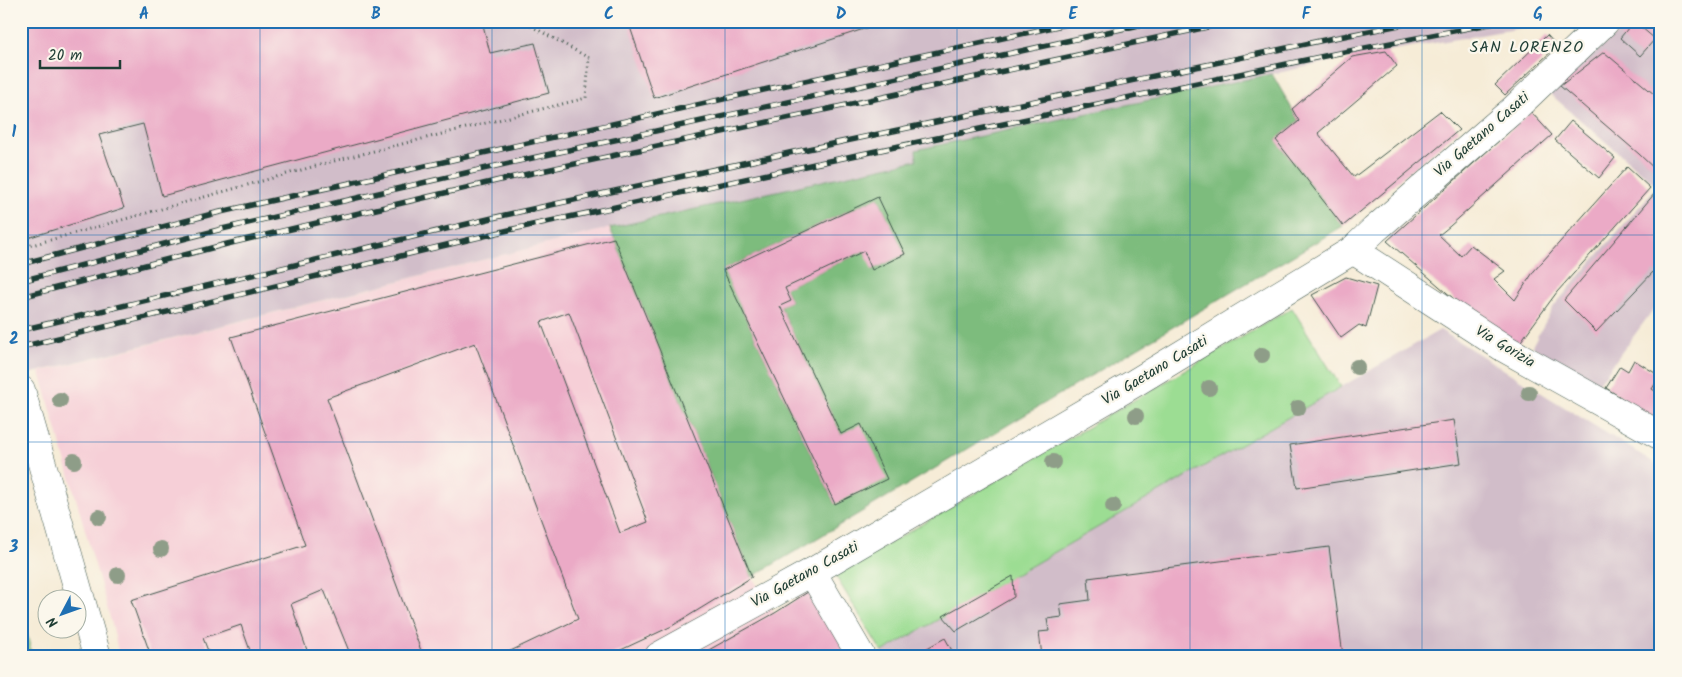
<svg xmlns="http://www.w3.org/2000/svg" width="1682" height="677" font-family="Kalam,sans-serif">
<style>
.built{fill:#f6cfd7}
.industrial{fill:#d1bdc9}
.green{fill:#9cdd93;stroke:#5e8d64}
.forest{fill:#7dbc7d;stroke:#4e7c58;fill-rule:evenodd}
.building{fill:#ebaac6;fill-rule:evenodd}
.lines{fill:none;stroke-linecap:round;stroke-linejoin:round}
.street-casing{stroke:#3f574c;stroke-width:29}
.secondary-casing{stroke:#3f574c;stroke-width:29}
.path{stroke:#3f574c;stroke-width:3;stroke-dasharray:1 4;stroke-linecap:butt}
.street{stroke:#fff;stroke-width:28}
.secondary{stroke:#fff;stroke-width:28}
.rail-casing{stroke:#1f3d34;stroke-width:5.5}
.rail{stroke:#fbf7ec;stroke-width:4;stroke-dasharray:11;stroke-linecap:butt}
.tree{fill:#8e9d88}
.grid{fill:none;stroke:#1f6fb2;stroke-width:1;stroke-opacity:0.55}
.labels{text-anchor:middle;dominant-baseline:central;stroke-width:4.5;stroke-linejoin:round;paint-order:stroke}
.street-label{font-size:15px;fill:#1f3d34;stroke:#fbf7ec}
.neighbourhood-label{font-size:16px;letter-spacing:1px;fill:#1f3d34;stroke:#fbf7ec}
.neatline{fill:none;stroke:#1f6fb2;stroke-width:2}
.grid-label{font-size:16px;text-anchor:middle;font-weight:bold;fill:#1f6fb2}
</style>
<rect width="100%" height="100%" fill="#fbf7ec"/>
<filter id="ink" filterUnits="userSpaceOnUse"><feTurbulence type="fractalNoise" baseFrequency=".02" numOctaves="2"/><feDisplacementMap in="SourceGraphic" scale="10" xChannelSelector="R" yChannelSelector="G"/><feConvolveMatrix kernelMatrix="1 2 1 2 8 2 1 2 1" color-interpolation-filters="sRGB"/></filter>
<filter id="wash" filterUnits="userSpaceOnUse"><feTurbulence type="fractalNoise" baseFrequency=".0096" numOctaves="4" result="noise"/><feDisplacementMap in="SourceGraphic" scale="20" xChannelSelector="R" yChannelSelector="G"/><feGaussianBlur stdDeviation="1.12" result="paint"/><feColorMatrix in="noise" values="0 0 0 0 0 0 0 0 0 0 0 0 0 0 0 0 0 1.4 0 .05"/><feComposite in="paint" operator="in"/></filter>
<g filter="url(#wash)">
<rect width="100%" height="100%" fill="#f6ecd7"/>
<path class="built" d="M 610,228 L 752,577 L 775,613 L 811,590 L 849,656 L 119,656 L 113,628 L 40,372 Z"/>
<g class="industrial">
<path d="M 21,21 L 1562,21 L 1352,57 L 916,150 L 918,160 L 610,228 L 21,376 Z"/>
<path d="M 1632,21 L 1661,21 L 1661,299 L 1596,387 L 1532,346 L 1554,306 L 1657,186 L 1549,93 Z"/>
<path d="M 1440,330 L 1661,467 L 1661,656 L 884,656 L 882,652 Z"/>
</g>
<g class="green">
<path d="M 1292,308 L 1341,387 L 882,652 L 835,575 Z"/>
<path d="M 21,606 L 32,656 L 21,656 Z"/>
</g>
<path class="forest" d="M 1272,74 L 1299,121 L 1276,140 L 1343,226 L 752,577 L 610,228 L 917,160 L 916,150 ZM 878,197 L 905,254 L 873,270 L 864,251 L 785,288 L 791,301 L 780,306 L 841,434 L 861,425 L 835,504 L 723,270 Z"/>
<g id="blocks">
<g class="building">
<path d="M 21,21 L 482,21 L 490,53 L 535,43 L 549,93 L 162,196 L 143,124 L 99,135 L 124,208 L 21,240 Z"/>
<path d="M 628,21 L 885,21 L 885,22 L 654,98 Z"/>
<path d="M 1634,21 L 1655,39 L 1640,56 L 1620,38 Z"/>
<path d="M 1648,21 L 1661,21 L 1661,32 Z"/>
<path d="M 1547,35 L 1557,46 L 1505,95 L 1495,85 Z"/>
<path d="M 1386,51 L 1397,66 L 1318,133 L 1354,177 L 1440,111 L 1459,130 L 1343,226 L 1276,140 L 1299,121 L 1292,109 L 1352,57 Z"/>
<path d="M 1604,52 L 1661,100 L 1661,175 L 1639,154 L 1560,86 Z"/>
<path d="M 1531,112 L 1552,135 L 1450,226 L 1439,235 L 1461,256 L 1471,245 L 1505,271 L 1494,279 L 1515,300 L 1534,271 L 1627,167 L 1650,188 L 1557,292 L 1516,348 L 1498,337 L 1387,241 Z"/>
<path d="M 1571,121 L 1615,158 L 1599,178 L 1555,140 Z"/>
<path d="M 1661,186 L 1661,274 L 1654,271 L 1596,332 L 1564,300 Z"/>
<path d="M 878,197 L 905,254 L 872,270 L 864,251 L 785,288 L 791,301 L 780,306 L 841,434 L 861,424 L 887,479 L 835,504 L 723,270 Z"/>
<path d="M 614,238 L 752,577 L 672,626 L 608,656 L 500,656 L 578,619 L 475,343 L 327,398 L 423,656 L 351,656 L 324,590 L 291,604 L 309,656 L 252,656 L 241,625 L 203,638 L 210,656 L 151,656 L 131,600 L 305,545 L 231,337 ZM 569,312 L 648,522 L 620,533 L 541,322 Z"/>
<path d="M 1346,277 L 1377,286 L 1366,328 L 1359,325 L 1341,338 L 1312,295 Z"/>
<path d="M 1634,360 L 1660,376 L 1652,389 L 1661,395 L 1661,423 L 1606,388 L 1620,366 L 1628,371 Z"/>
<path d="M 1454,420 L 1461,463 L 1297,488 L 1290,445 Z"/>
<path d="M 1329,547 L 1343,656 L 1042,656 L 1039,632 L 1049,631 L 1047,619 L 1062,617 L 1060,604 L 1090,600 L 1088,578 Z"/>
<path d="M 1013,576 L 1014,597 L 956,631 L 943,616 Z"/>
<path d="M 811,590 L 849,656 L 698,656 L 775,613 Z"/>
<path d="M 945,638 L 955,656 L 913,656 Z"/>
</g>
</g>
</g>
<g filter="url(#ink)">
<use href="#blocks" fill-opacity="0" stroke="#3f574c" stroke-width="1"/>
<g class="lines">
<g class="street-casing">
<g id="street">
<path d="M 1353,250 L 1504,348 L 1661,436"/>
<path d="M 812,572 L 861,656"/>
<path d="M 659,656 L 812,572 L 1133,384 L 1353,250 L 1374,230 L 1514,109 L 1605,22"/>
</g>
</g>
<g class="secondary-casing">
<path id="secondary" d="M 21,390 L 97,656"/>
</g>
<path class="path" d="M 21,248 L 330,162 L 586,98 L 589,58 L 522,21"/>
<use href="#street" class="street"/>
<use href="#secondary" class="secondary"/>
<g class="rail-casing">
<g id="rail">
<path d="M 21,264 L 216,213 L 768,89 L 1081,21"/>
<path d="M 21,281 L 222,229 L 496,166 L 1158,21"/>
<path d="M 21,297 L 227,244 L 500,180 L 1235,21"/>
<path d="M 21,330 L 505,215 L 789,153 L 1329,39 L 1420,21"/>
<path d="M 21,347 L 509,230 L 791,169 L 1334,54 L 1505,21"/>
</g>
</g>
<use href="#rail" class="rail"/>
</g>
<g class="tree">
<circle cx="1262" cy="355" r="8"/>
<circle cx="1357" cy="367" r="8"/>
<circle cx="1209" cy="388" r="8"/>
<circle cx="1529" cy="393" r="8"/>
<circle cx="60" cy="400" r="8"/>
<circle cx="1298" cy="408" r="8"/>
<circle cx="1136" cy="416" r="8"/>
<circle cx="74" cy="461" r="8"/>
<circle cx="1053" cy="462" r="8"/>
<circle cx="1113" cy="506" r="8"/>
<circle cx="99" cy="517" r="8"/>
<circle cx="161" cy="549" r="8"/>
<circle cx="118" cy="575" r="8"/>
</g>
</g>
<path class="grid" d="M 260,21 L 260,656M 492,21 L 492,656M 725,21 L 725,656M 957,21 L 957,656M 1190,21 L 1190,656M 1422,21 L 1422,656M 21,235 L 1661,235M 21,442 L 1661,442"/>
<g class="labels">
<g class="street-label">
<text transform="translate(1482 135) rotate(-41)">Via Gaetano Casati</text>
<text transform="translate(1505 347) rotate(31)">Via Gorizia</text>
<text transform="translate(1155 371) rotate(-31)">Via Gaetano Casati</text>
<text transform="translate(805 575) rotate(-29)">Via Gaetano Casati</text>
</g>
<g class="neighbourhood-label">
<text x="1527" y="47">SAN LORENZO</text>
</g>
</g>
<rect width="1682" height="677" fill="none" stroke="#fbf7ec" stroke-width="55"/>
<g transform="translate(62 614) rotate(229)"><circle r="24" fill="#fbf7ec" stroke="#a3ada2"/>
<path d="M0-4L9 19L0 12L-9 19Z" fill="#1f6fb2"/>
<text y="-8" font-size="14" font-weight="bold" text-anchor="middle" fill="#1f3d34">N</text>
</g>
<path d="M40 60v8h80v-8" fill="none" stroke="#1f3d34" stroke-width="2.5"/>
<text x="48" y="60" font-size="15" fill="#1f3d34" stroke="#fbf7ec" stroke-width="4" paint-order="stroke">20 m</text>
<rect x="28" y="28" width="1626" height="622" class="neatline"/>
<g class="grid-label">
<text x="144" y="19">A</text>
<text x="376" y="19">B</text>
<text x="609" y="19">C</text>
<text x="841" y="19">D</text>
<text x="1073" y="19">E</text>
<text x="1306" y="19">F</text>
<text x="1538" y="19">G</text>
<text x="14" y="137">1</text>
<text x="14" y="344">2</text>
<text x="14" y="552">3</text>
</g>
</svg>
